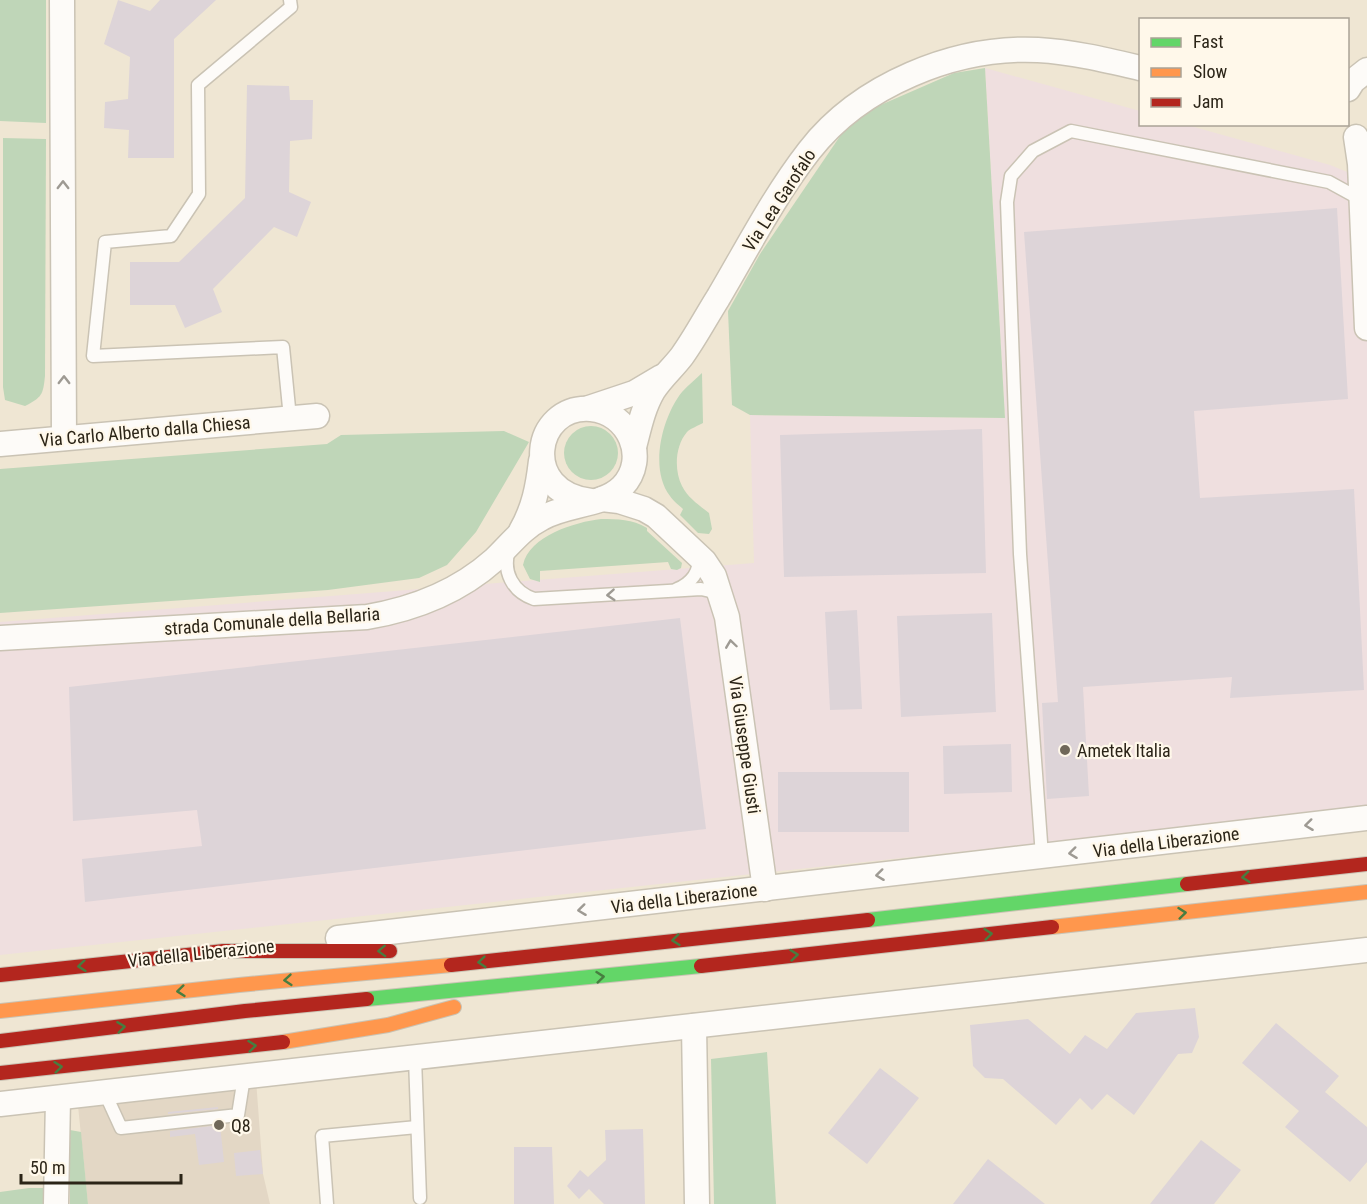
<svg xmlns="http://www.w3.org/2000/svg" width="1367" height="1204" font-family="'Roboto Condensed',sans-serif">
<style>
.commercial{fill:#e3d7c5}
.industrial{fill:#efdfdf}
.green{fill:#bfd6b8}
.building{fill:#ddd4d8}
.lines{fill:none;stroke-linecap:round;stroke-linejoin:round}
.lane-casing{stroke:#cac3b4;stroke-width:15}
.street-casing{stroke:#cac3b4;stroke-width:27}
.fast-casing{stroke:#cac3b4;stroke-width:16}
.slow-casing{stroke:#cac3b4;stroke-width:16}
.jam-casing{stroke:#cac3b4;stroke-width:16}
.lane{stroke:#fdfbf8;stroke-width:12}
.street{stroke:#fdfbf8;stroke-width:24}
.fast{stroke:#63d668;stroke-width:14}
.slow{stroke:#ff974d;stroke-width:14}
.jam{stroke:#b3261e;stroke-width:14}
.oneway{stroke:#9e9a93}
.oneway2{stroke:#477d40}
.poi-dot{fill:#706859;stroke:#fff8ea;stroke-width:2}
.labels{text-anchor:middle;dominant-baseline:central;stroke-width:4.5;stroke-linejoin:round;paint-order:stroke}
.street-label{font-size:18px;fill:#2b2417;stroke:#fff8ea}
.poi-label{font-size:18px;fill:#2b2417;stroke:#fff8ea;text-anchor:start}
</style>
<rect width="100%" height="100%" fill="#efe6d3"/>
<path class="commercial" d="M 255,1066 L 263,1174 L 270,1204 L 88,1204 L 76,1086 Z"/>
<path class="industrial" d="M 985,68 L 1140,111 L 1140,124 L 1187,125 L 1330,165 L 1367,180 L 1367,808 L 0,955 L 0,622 L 754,563 L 750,415 L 1005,418 Z"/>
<g class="green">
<path d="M 0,0 L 46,0 L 46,123 L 0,121 Z"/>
<path d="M 985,68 L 1005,418 L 750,415 L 732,405 L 728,311 L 760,254 L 853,117 L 954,73 Z"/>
<path d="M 3,138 L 46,139 L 45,376 C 43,395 42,397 25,406 L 5,400 L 3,387 Z"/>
<path d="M 702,373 L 703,423 C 698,426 691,428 687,432 C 675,446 674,470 682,486 C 688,498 699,505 709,513 L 712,529 L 709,534 L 698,533 L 680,515 L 683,509 C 679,505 673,501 670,496 C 649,469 662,417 682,392 C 688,385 696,379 702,373 Z"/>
<circle cx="591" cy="453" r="27"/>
<path d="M 504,431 L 529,442 L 476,532 L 447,565 L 419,578 L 328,590 L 0,613 L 0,469 L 327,444 L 341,435 Z"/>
<path d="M 601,519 C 618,519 632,519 647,528 L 647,531 L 682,563 L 681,568 L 677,570 L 671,569 L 668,562 L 540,571 L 540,582 L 530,579 L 523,565 C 529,536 575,522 601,519 Z"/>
<path d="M 767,1052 L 776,1204 L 714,1204 L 711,1059 Z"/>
<path d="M 70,1130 L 81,1132 L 88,1204 L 70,1204 Z"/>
<path d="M 29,1188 L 45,1188 L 45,1204 L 0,1204 L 0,1192 Z"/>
</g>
<g class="building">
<path d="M 118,0 L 150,11 L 160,0 L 216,0 L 174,39 L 174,158 L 128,158 L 129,130 L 104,128 L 105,102 L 128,99 L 130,57 L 104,44 Z"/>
<path d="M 247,85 L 289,86 L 290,100 L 313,100 L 312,139 L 290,141 L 289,192 L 311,202 L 297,237 L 274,227 L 213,289 L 222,312 L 185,328 L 175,305 L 130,305 L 130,262 L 179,262 L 245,198 Z"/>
<path d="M 1337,208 L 1348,399 L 1194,411 L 1200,498 L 1354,489 L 1364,690 L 1230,698 L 1232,677 L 1083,687 L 1089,796 L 1047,799 L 1042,703 L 1058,702 L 1024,232 Z"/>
<path d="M 982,429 L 986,573 L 784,577 L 780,435 Z"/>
<path d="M 857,610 L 862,709 L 830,710 L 825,612 Z"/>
<path d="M 992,613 L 996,712 L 901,717 L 897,616 Z"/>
<path d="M 680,618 L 706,829 L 85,902 L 82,859 L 202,846 L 197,810 L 73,821 L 69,687 Z"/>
<path d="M 1011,744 L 1012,792 L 944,794 L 943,746 Z"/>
<rect x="778" y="772" width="131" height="60"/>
<path d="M 1195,1008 L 1199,1037 L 1192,1053 L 1178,1054 L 1134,1115 L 1107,1094 L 1092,1110 L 1080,1098 L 1056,1125 L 1003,1079 L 985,1078 L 973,1066 L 970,1025 L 1028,1019 L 1070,1054 L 1085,1035 L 1107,1049 L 1136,1013 Z"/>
<path d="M 1276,1023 L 1339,1076 L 1325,1092 L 1367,1127 L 1367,1162 L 1350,1182 L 1285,1127 L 1299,1111 L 1242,1063 Z"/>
<path d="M 880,1068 L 919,1098 L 867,1164 L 828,1133 Z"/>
<path d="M 218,1107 L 218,1109 L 168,1114 L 168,1112 Z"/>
<path d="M 220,1125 L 224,1162 L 199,1165 L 195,1134 L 170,1137 L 170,1131 Z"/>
<path d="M 643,1129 L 645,1204 L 604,1204 L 589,1189 L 579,1199 L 567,1186 L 580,1170 L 588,1177 L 606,1160 L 605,1130 Z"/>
<path d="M 1201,1140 L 1241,1170 L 1214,1204 L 1150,1204 Z"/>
<path d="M 514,1147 L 552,1147 L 554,1204 L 514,1204 Z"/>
<path d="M 260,1150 L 263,1174 L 236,1176 L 234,1153 Z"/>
<path d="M 988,1159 L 1045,1204 L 953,1204 Z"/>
</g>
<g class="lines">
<g class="lane-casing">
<g id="lane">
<path d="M 290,418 L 283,347 L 93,356 L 105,242 L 171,236 L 199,194 L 198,85 L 291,7 L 290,0"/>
<path d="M 509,550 C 502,572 513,592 534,599 L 701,589 L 710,591 L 718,597"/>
<path d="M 677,589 C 690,584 702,571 697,557"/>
<path d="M 1042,856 L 1020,554 L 1007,202 L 1011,176 L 1033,151 L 1071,131 L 1329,182 L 1360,199"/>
<path d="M 415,1058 L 420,1198"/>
<path d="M 105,1093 L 121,1128 L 238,1115 L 244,1077"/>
<path d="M 327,1204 L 322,1136 L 417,1127"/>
</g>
</g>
<g class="street-casing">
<g id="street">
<path d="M 62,0 L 64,438"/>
<path d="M 1348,89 L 1353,81 L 1367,70"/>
<path d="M 1356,137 L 1360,164 L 1367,328"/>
<path d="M 589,408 L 634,393 L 661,377"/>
<path d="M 0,444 L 317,416"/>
<path d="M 634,447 C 639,428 643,408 653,391 C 661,378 673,368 682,356 C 695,338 706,317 718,298 C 747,249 774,196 809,151 C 860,85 955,46 1038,50 C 1073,52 1106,60 1140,68"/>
<path d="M 602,499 L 619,501 L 644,509 L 656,516 L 704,561 L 714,576 L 727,617 L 765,889"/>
<path d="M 521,531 C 534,508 538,487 541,461"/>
<path d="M 0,638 L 367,617 C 414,609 457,593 494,560 C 510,545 522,528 542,518 C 566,504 603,506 622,487 C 650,458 628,412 591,409 C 533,404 519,493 591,501"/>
<path d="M 338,938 L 1367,818"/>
<path d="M 694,1026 L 697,1204"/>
<path d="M 0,1104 L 1367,950"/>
<path d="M 56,1204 L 58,1098"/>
</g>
</g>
<g class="fast-casing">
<g id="fast">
<path d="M 868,920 L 1187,884"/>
<path d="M 367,999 L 701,966"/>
</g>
</g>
<g class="slow-casing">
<g id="slow">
<path d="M 1052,927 L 1367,892"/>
<path d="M 0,1011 L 239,985 L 451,965"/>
<path d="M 283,1042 L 388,1025 L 454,1007"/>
</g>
</g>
<g class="jam-casing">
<g id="jam">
<path d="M 1187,884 L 1367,864"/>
<path d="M 224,951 L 390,951"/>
<path d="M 451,965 L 868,920"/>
<path d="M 701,966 L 1052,927"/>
<path d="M 0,975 L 224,951"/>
<path d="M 0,1041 L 245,1011 L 367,999"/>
<path d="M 0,1073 L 283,1042"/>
</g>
</g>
<use href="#lane" class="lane"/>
<use href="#street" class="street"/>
<use href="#fast" class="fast"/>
<use href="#slow" class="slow"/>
<use href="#jam" class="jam"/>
</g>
<defs><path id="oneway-chevron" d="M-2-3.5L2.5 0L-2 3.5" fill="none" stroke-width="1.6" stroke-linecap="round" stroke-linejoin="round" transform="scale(1.5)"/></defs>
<g class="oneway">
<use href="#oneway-chevron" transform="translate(63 185) rotate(-90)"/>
<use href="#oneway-chevron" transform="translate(64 380) rotate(-90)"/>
<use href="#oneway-chevron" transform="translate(611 595) rotate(176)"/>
<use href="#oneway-chevron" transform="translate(731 644) rotate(-98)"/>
<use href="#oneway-chevron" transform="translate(1309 825) rotate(173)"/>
<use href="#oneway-chevron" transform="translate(1073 853) rotate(173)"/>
<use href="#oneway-chevron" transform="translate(880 875) rotate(173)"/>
<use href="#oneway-chevron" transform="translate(582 910) rotate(173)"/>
</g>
<g class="oneway2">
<use href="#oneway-chevron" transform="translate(1246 877) rotate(174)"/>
<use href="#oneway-chevron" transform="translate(1182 913) rotate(-6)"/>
<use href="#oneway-chevron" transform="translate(988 934) rotate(-6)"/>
<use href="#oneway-chevron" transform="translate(676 940) rotate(174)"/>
<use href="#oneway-chevron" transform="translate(382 951) rotate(178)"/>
<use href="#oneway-chevron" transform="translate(794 955) rotate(-6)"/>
<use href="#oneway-chevron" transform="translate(482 962) rotate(175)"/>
<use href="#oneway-chevron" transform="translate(82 966) rotate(174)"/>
<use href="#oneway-chevron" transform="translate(600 977) rotate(-6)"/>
<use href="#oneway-chevron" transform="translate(288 980) rotate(175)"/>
<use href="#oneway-chevron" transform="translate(181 991) rotate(174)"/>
<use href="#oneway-chevron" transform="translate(121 1027) rotate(-7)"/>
<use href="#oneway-chevron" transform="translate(252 1046) rotate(-6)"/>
<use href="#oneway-chevron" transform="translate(58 1067) rotate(-6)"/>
</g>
<g class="poi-dot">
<circle cx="1065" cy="750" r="6"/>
<circle cx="219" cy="1125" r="6"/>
</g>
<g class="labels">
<g class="street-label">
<text transform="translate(779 200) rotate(-57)">Via Lea Garofalo</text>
<text transform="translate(145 431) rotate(-5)">Via Carlo Alberto dalla Chiesa</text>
<text transform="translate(272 621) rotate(-4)">strada Comunale della Bellaria</text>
<text transform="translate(745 745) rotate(82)">Via Giuseppe Giusti</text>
<text transform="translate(1166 842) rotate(-7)">Via della Liberazione</text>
<text transform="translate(684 898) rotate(-7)">Via della Liberazione</text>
<text transform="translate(201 953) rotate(-6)">Via della Liberazione</text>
</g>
<g class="poi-label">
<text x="1077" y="750">Ametek Italia</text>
<text x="231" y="1125">Q8</text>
</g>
</g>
<rect x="1139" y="18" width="210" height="108" fill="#fff8ea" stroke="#aaa396" stroke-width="1.5"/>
<rect x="1151" y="38" width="30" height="9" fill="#63d668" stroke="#aaa396" stroke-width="1.5"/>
<text x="1193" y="48" font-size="18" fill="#2b2417">Fast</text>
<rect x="1151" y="68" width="30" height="9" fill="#ff974d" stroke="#aaa396" stroke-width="1.5"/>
<text x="1193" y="78" font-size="18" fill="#2b2417">Slow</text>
<rect x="1151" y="98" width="30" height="9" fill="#b3261e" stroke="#aaa396" stroke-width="1.5"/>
<text x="1193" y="108" font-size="18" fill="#2b2417">Jam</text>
<path d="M21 1174v9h160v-9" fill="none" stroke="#2b2417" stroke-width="3"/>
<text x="30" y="1174" font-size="18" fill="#2b2417" stroke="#fff8ea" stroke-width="4.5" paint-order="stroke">50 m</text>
</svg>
